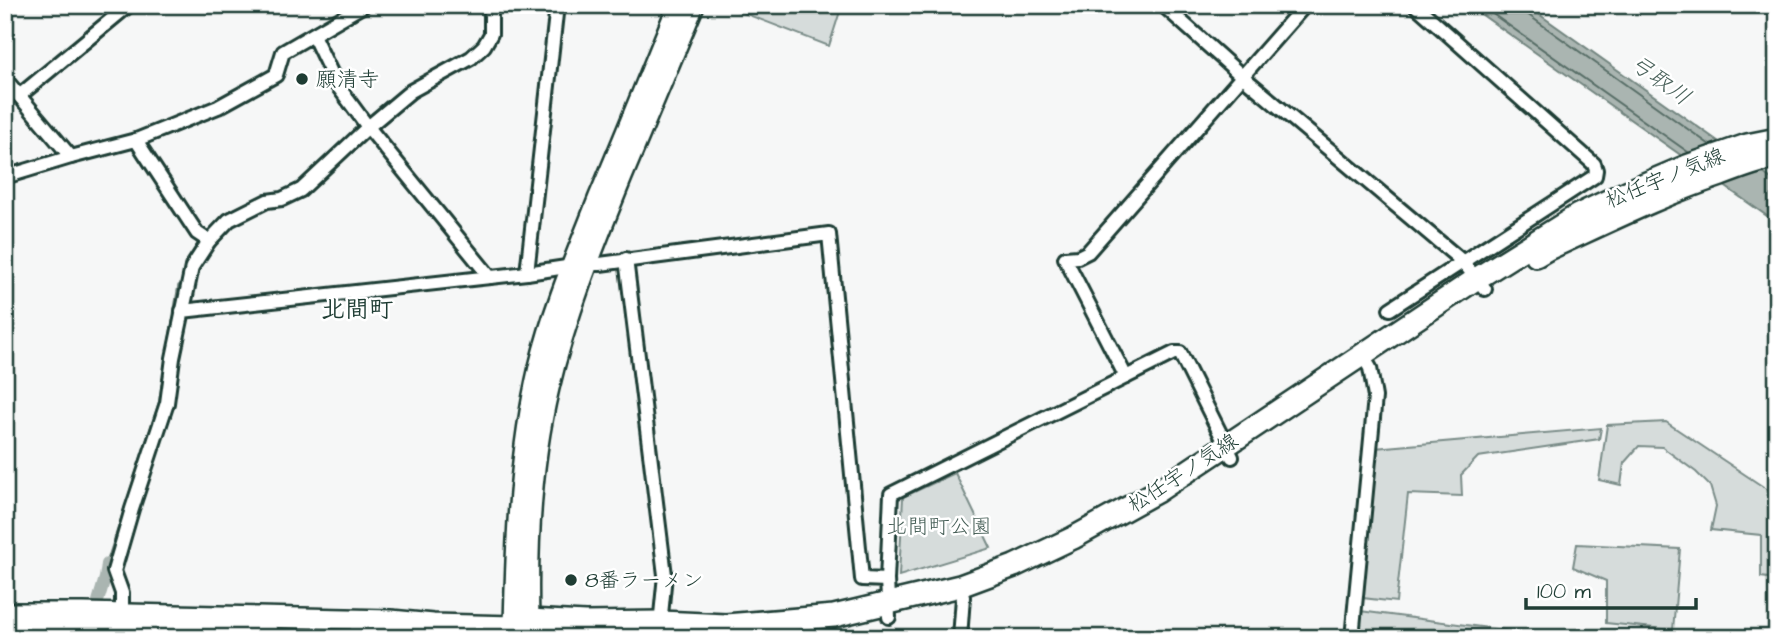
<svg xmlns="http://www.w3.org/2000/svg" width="1782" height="643" font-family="'Architects Daughter','Klee One',sans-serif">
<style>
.green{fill:#d6dcdb;stroke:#7a8c88;stroke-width:2}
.water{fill:#aab5b1;stroke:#72857f;stroke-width:2}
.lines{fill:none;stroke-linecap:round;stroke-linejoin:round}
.shore{stroke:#576d66;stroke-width:2}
.stream{stroke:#72857f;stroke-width:3.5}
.canal{stroke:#aab5b1;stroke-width:12}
.street-casing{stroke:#1f3d34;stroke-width:18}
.secondary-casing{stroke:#1f3d34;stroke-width:24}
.primary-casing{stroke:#1f3d34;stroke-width:26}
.street{stroke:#fff;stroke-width:12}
.secondary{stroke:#fff;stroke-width:19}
.primary{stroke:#fff;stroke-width:21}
.poi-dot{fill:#1f3d34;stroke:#fff;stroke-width:2.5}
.labels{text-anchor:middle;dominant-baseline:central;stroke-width:5;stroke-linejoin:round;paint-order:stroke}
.poi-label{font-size:21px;fill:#1f3d34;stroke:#fff;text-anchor:start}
.street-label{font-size:21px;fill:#1f3d34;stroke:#fff}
.park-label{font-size:21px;fill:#445d55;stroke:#fff}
.water-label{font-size:23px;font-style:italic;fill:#49615a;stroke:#fff}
.quarter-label{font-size:24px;font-weight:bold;fill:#1f3d34;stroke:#fff}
</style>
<rect width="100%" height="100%" fill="#f6f7f7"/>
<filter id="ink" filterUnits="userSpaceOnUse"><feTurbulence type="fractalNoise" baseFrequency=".0143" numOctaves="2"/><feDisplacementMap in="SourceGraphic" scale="14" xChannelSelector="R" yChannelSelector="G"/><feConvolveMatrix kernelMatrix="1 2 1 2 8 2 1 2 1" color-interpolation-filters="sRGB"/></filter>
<g filter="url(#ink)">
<g class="green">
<path d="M 723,5 L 842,5 L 829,46 Z"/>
<path d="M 1666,422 L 1777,496 L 1777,579 L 1761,577 L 1761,535 L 1711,530 L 1716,506 L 1710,486 L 1696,472 L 1662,447 L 1639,446 L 1624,463 L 1621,485 L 1599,480 L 1607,425 Z"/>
<path d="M 1601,428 L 1599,439 L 1478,457 L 1461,475 L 1462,496 L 1408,494 L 1396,602 L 1363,598 L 1375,448 Z"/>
<path d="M 955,473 L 991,548 L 899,576 L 903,497 Z"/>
<path d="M 1577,544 L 1680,549 L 1673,630 L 1606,623 L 1606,581 L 1573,567 Z"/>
<path d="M 1360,611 L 1549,636 L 1549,638 L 1359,638 Z"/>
</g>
<path class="water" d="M 1468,5 L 1526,5 L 1777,183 L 1777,223 Z"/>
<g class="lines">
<g class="shore">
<path d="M 1480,5 L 1688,152"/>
<path d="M 1523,5 L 1524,11 L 1527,14 L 1710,145"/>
</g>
<g class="stream">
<path d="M 166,363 L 179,286"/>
<path d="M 107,564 L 160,401 L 163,379"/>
</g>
<path class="canal" d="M 93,618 L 105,578 L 107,564"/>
<g class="street-casing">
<g id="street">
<path d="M 1163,5 L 1243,77 L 1462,261 L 1485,289"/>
<path d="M 313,35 L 337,85 L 368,127 L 490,277"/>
<path d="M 5,79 L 71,157"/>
<path d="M 19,96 L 129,5"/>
<path d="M 136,140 L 197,233 L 209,241"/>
<path d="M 5,177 L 71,157 L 136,140 L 218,107 L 276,75 L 283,52 L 364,5"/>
<path d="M 626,259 L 665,575 L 659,635"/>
<path d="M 527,273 L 557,5"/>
<path d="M 1390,309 L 1595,176 L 1596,170 L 1594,164 L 1415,5"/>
<path d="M 182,311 L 527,273 L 586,264 L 600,264 L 829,234 L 862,579 L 887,580"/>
<path d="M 1126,377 L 1065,258 L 1078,257 L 1088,252 L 1305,5"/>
<path d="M 960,586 L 963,597 L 960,638"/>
<path d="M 889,617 L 887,580 L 891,494 L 1174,353 L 1180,353 L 1232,457"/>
<path d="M 122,619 L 122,593 L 114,571 L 132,509 L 167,403 L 173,358 L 192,267 L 209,241 L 229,220 L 267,201 L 282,199 L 301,190 L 368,127 L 411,91 L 471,58 L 484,46 L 491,34 L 491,10 L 494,5"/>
<path d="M 1352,638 L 1375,397 L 1370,368 L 1363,356"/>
</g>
</g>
<g class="secondary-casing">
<g id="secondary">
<path d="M 5,613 L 83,613 L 391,620 L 433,624 L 514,626 C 516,539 519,452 539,367 C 553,308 577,253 599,197 C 626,133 652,69 678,5"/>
<path d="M 529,620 C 527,543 531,463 549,388 C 566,315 594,246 622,177 C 646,120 670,63 694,5"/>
<path d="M 5,627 L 267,631"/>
<path d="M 360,632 L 442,638"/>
</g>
</g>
<g class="primary-casing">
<g id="primary">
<path d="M 1536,256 L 1548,249 C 1605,223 1661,195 1721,175 C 1739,168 1758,161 1777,157"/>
<path d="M 517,638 L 514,626 L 529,620 L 585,623 L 661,622 L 726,625 L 834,616 L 960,586 L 1014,566 L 1073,538 L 1158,491 L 1476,279 L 1578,215 L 1635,188 L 1687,166 L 1747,145 L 1777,139"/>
<path d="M 525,638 L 531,636 L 603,637"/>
</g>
</g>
<use href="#street" class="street"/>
<use href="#secondary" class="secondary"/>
<use href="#primary" class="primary"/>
</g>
</g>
<g class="poi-dot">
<circle cx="302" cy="79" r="7"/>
<circle cx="571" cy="580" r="7"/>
</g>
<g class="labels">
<g class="poi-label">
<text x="316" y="79">願清寺</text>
<text x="585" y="580">8番ラーメン</text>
</g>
<g class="street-label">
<text transform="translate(1665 178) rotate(-22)">松任宇ノ気線</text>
<text transform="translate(1183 473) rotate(-33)">松任宇ノ気線</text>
</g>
<g class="park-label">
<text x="939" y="526">北間町公園</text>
</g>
<g class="water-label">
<text transform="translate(1660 80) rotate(36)">弓取川</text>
</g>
<g class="quarter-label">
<text x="357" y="310">北間町</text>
</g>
</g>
<rect width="1782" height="643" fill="none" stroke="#fff" stroke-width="28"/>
<rect x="14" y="14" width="1754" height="615" fill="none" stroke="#1f3d34" stroke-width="2.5" filter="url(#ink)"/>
<path d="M1526 598v10h170v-10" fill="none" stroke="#1f3d34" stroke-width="3.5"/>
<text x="1537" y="598" font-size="21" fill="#1f3d34" stroke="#ffffff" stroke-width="5" paint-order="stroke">100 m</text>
</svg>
